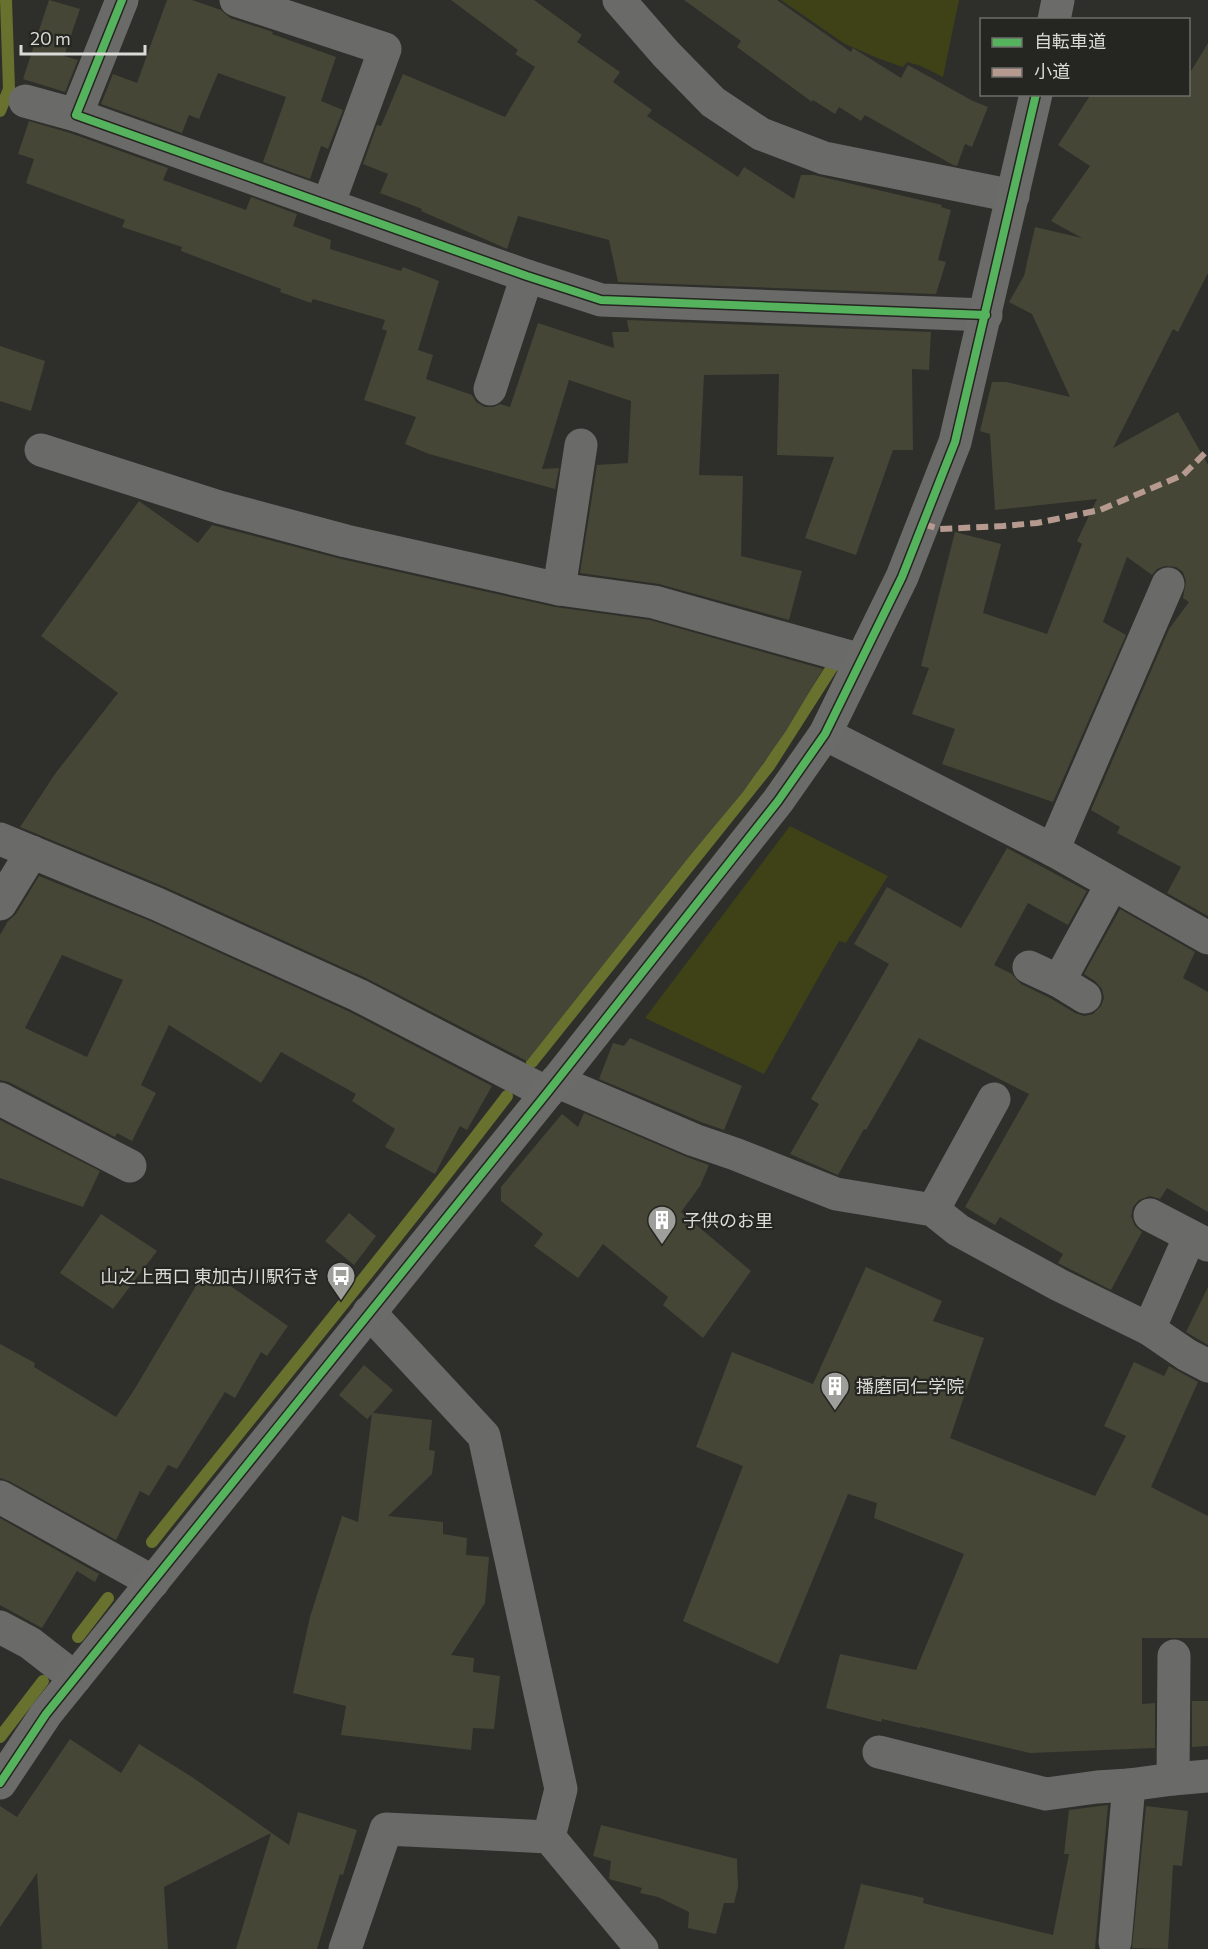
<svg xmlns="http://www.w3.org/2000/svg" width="1208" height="1949" font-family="Commissioner,'Noto Sans JP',sans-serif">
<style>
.green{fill:#3e4216}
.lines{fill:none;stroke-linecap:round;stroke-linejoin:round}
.stream{stroke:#69712f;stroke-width:12}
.building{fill:#454636;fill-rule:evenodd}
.street{stroke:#6a6a68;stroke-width:33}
.secondary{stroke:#6b6c6a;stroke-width:33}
.quiet{stroke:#b69a8f;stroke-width:6;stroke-dasharray:12 6;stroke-linecap:butt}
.cycleway-casing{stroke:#252621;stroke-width:11}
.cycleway{stroke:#56b35d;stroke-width:8}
.labels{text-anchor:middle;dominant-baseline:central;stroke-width:4.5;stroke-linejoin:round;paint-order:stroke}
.poi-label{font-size:18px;fill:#dadad7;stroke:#252621;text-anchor:start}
</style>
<rect width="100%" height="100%" fill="#2e2f2b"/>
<g class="green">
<path d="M 781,0 L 959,0 L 943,77 L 921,66 L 907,62 L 903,67 L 880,59 L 845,44 Z"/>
<path d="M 790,826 L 888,876 L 846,943 L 839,941 L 764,1074 L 645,1018 Z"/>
</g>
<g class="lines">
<g class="stream">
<path d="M 0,111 L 9,89 L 6,0"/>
<path d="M 532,1062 L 769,766 L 836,661"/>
<path d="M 152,1542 C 270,1393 392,1247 507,1096"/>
<path d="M 78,1637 L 108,1598"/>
<path d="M 0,1737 L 43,1681"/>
</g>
</g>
<g class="building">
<path d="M 49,0 L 80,9 L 64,56 L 78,60 L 65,92 L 23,79 Z"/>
<path d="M 167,0 L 192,0 L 221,10 L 230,18 L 273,32 L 272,34 L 336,57 L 321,101 L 343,110 L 328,149 L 321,146 L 310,179 L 263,162 L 286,97 L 218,73 L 199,119 L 189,115 L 182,133 L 101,104 L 113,74 L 137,83 Z"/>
<path d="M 451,0 L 534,0 L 582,35 L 577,42 L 620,72 L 613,82 L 652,110 L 647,116 L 738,177 L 744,167 L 794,199 L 801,175 L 814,175 L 942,205 L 941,207 L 951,210 L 938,260 L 946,262 L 936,294 L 618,282 L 609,240 L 518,216 L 507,249 L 421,211 L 422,209 L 380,193 L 388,174 L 363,164 L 377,125 L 381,126 L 403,74 L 505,117 L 535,67 L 515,54 L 518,50 Z"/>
<path d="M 684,0 L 777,0 L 851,52 L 853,48 L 901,78 L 908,65 L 973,101 L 988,107 L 972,147 L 965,144 L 957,166 L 953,165 L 865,115 L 861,121 L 839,107 L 835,114 L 813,100 L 812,102 L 737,47 L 741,41 Z"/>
<path d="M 1208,43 L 1208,273 L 1178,332 L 1173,329 L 1113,448 L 1178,412 L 1208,465 L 1208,916 L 1167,893 L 1181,867 L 1117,833 L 1120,827 L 1091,810 L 1169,629 L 1189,602 L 1183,598 L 1186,581 L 1183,572 L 1176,567 L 1165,566 L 1157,569 L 1152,575 L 1127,557 L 1103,622 L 1126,635 L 1053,802 L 942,764 L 955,729 L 912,714 L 929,668 L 921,666 L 955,532 L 1001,544 L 983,613 L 1047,634 L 1082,544 L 1077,541 L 1097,499 L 995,510 L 990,434 L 980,431 L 992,382 L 1006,382 L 1070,397 L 1032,314 L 1009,302 L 1024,276 L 1035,227 L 1082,238 L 1051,221 L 1090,166 L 1058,145 L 1091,94 L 1188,94 L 1188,76 Z"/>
<path d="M 29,121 L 70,133 L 168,168 L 163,180 L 246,210 L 251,197 L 297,214 L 293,226 L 331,240 L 330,249 L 401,271 L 403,267 L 439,281 L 418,350 L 433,355 L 426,379 L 472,395 L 476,402 L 485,407 L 493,407 L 500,404 L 510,407 L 538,323 L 614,348 L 612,332 L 629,332 L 627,320 L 931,332 L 929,370 L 912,369 L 913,450 L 893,450 L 856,555 L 805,538 L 834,457 L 777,455 L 779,374 L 704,375 L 699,475 L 743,476 L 741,556 L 802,571 L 789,620 L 659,584 L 580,573 L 597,465 L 628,463 L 631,401 L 569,380 L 542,469 L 559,468 L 555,489 L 429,454 L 405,444 L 416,417 L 364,400 L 387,331 L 382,329 L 385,320 L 313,299 L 311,303 L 280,292 L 281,289 L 181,251 L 182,247 L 122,227 L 125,220 L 26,183 L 34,159 L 18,154 Z"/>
<path d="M 0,346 L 45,361 L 31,411 L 0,401 Z"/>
<path d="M 139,501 L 198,543 L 212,525 L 341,559 L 555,607 L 650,620 L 823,669 L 786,731 L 743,792 L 688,858 L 527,1061 L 366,978 L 165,887 L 20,827 L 55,774 L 118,693 L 41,636 Z"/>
<path d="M 1007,848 L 1087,891 L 1068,925 L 1028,903 L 994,965 L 1012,974 L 1021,984 L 1050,998 L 1075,1013 L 1084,1016 L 1093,1014 L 1101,1006 L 1104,998 L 1102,989 L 1095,981 L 1084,974 L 1120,909 L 1195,952 L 1183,978 L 1208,992 L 1208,1212 L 1167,1188 L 1160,1199 L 1150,1196 L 1139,1200 L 1133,1207 L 1131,1216 L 1135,1226 L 1142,1232 L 1111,1290 L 1058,1263 L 1063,1254 L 1000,1217 L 995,1225 L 965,1207 L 1029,1094 L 919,1038 L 866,1130 L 864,1129 L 838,1175 L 790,1154 L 819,1104 L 811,1099 L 889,964 L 854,944 L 887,887 L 961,928 Z"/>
<path d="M 39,876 L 150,921 L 350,1012 L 492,1086 L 467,1130 L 460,1126 L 435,1174 L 385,1147 L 395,1129 L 352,1101 L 356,1094 L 281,1052 L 261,1083 L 169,1025 L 141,1085 L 156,1093 L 132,1141 L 117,1133 L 115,1137 L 9,1082 L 0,1080 L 0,935 L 8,921 L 16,914 ZM 62,955 L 123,980 L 87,1057 L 25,1028 Z"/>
<path d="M 630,1038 L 742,1086 L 724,1130 L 701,1122 L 599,1079 L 613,1043 L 624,1046 Z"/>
<path d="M 584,1113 L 687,1157 L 709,1165 L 700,1186 L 681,1212 L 751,1271 L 703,1338 L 663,1305 L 668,1297 L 603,1244 L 578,1278 L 534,1246 L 543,1234 L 501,1201 L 501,1187 L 562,1114 L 578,1127 Z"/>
<path d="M 0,1120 L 100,1171 L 83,1207 L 0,1178 Z"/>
<path d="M 349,1213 L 376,1236 L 354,1265 L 325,1241 Z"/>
<path d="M 101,1214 L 157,1251 L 113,1309 L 60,1273 Z"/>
<path d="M 866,1267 L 942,1301 L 933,1321 L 984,1338 L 950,1438 L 1095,1496 L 1126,1436 L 1104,1426 L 1134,1362 L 1164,1376 L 1169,1366 L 1198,1382 L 1151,1487 L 1208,1516 L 1208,1638 L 1142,1638 L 1142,1704 L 1155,1703 L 1155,1748 L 1030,1753 L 920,1727 L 920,1728 L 882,1719 L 881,1722 L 826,1708 L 840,1654 L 916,1670 L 964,1554 L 874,1518 L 877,1503 L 848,1494 L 778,1664 L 683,1621 L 743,1466 L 696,1447 L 732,1352 L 813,1384 Z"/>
<path d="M 206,1269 L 288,1326 L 267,1356 L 261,1352 L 235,1398 L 225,1392 L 177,1469 L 168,1465 L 149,1496 L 140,1491 L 116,1540 L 9,1481 L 0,1478 L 0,1344 L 35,1363 L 34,1367 L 116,1417 L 134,1390 Z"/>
<path d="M 1208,1287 L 1208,1345 L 1186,1332 Z"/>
<path d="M 364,1365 L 393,1390 L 373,1413 L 432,1420 L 429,1450 L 435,1451 L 432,1474 L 388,1516 L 443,1522 L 443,1534 L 467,1538 L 466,1555 L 489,1557 L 485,1603 L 451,1655 L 474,1658 L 473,1672 L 500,1676 L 494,1729 L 473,1728 L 471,1750 L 341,1735 L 346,1706 L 293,1693 L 310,1617 L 342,1516 L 358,1522 L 372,1414 L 367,1419 L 339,1395 Z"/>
<path d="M 0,1518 L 99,1574 L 95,1582 L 77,1571 L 42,1628 L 0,1605 Z"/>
<path d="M 1192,1701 L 1208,1701 L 1208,1746 L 1192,1747 Z"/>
<path d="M 70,1739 L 121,1773 L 139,1744 L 192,1777 L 289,1845 L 298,1812 L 357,1830 L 343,1875 L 340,1874 L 317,1949 L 236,1949 L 271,1833 L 164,1887 L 168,1949 L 42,1949 L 37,1873 L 0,1927 L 0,1806 L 17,1817 Z"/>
<path d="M 1108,1805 L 1095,1949 L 844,1949 L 861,1884 L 924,1898 L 923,1903 L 1053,1935 L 1069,1854 L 1064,1854 L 1069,1810 Z"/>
<path d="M 1146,1806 L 1188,1811 L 1182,1866 L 1173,1865 L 1168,1949 L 1132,1948 Z"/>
<path d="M 601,1825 L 737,1859 L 738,1887 L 734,1903 L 724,1903 L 716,1934 L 688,1928 L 689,1912 L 658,1897 L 640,1893 L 642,1888 L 609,1879 L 611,1861 L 593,1856 Z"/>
</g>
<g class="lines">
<g class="street">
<path d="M 122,0 L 76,115 L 527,276 L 601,300 L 986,315"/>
<path d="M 236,0 L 385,49 L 328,205"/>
<path d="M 619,0 L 666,54 L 713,102 L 761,134 L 824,158 L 1013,196"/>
<path d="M 25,101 L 76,115"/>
<path d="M 490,389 L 527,276"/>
<path d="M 41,450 L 219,507 L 346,541 L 559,589 L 654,602 L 861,660"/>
<path d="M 559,589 L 581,445"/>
<path d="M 825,734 L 1053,850 L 1208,938"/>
<path d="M 0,839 L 157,904 L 358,995 L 547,1093"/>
<path d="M 1053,850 L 1168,584"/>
<path d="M 0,904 L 32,852"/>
<path d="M 1029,967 L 1059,981 L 1085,997"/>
<path d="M 1059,981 L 1112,884"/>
<path d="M 556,1081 L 694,1140 L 735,1154 L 836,1194 L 933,1210 L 958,1230 L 1059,1285 L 1149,1329 L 1190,1236"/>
<path d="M 0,1099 L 130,1166"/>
<path d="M 933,1210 L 994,1099"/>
<path d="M 1150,1215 L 1208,1245"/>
<path d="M 369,1312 L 484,1436 L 561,1789 L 549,1837"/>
<path d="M 1149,1329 L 1187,1355 L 1208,1366"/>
<path d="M 0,1497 L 153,1582"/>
<path d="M 0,1627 L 30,1643 L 75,1678"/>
<path d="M 879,1752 L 1046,1794 L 1097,1787 L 1129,1785 L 1173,1779 L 1208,1776"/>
<path d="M 1173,1779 L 1174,1656"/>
<path d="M 1115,1942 L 1129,1785"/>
<path d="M 345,1949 L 386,1829 L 549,1837 L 642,1949"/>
</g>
<g class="secondary">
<path d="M 1054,20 L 1058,0"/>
<path d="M 0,1783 L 46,1714 L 547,1093 L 778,801 L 825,734 L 902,577 L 955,442 L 1036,94"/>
</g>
<path class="quiet" d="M 923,524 L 940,529 L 1003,526 L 1037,523 L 1100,510 L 1183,475 L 1208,450"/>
<g class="cycleway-casing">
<g id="cycleway">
<path d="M 122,0 L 76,115 L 527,276 L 601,300 L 986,315"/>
<path d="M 0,1783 L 46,1714 L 547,1093 L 778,801 L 825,734 L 902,577 L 955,442 L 1036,94"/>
</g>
</g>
<use href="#cycleway" class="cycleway"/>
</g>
<defs>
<g id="building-pin" transform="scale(1.5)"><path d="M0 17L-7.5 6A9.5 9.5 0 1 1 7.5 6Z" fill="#9e9e9b" stroke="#252621"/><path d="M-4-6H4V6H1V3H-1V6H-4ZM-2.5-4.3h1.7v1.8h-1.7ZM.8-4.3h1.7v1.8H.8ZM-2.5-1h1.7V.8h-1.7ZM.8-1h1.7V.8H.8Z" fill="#fff"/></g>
<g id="bus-pin" transform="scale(1.5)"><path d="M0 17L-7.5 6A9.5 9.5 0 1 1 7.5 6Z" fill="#9e9e9b" stroke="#252621"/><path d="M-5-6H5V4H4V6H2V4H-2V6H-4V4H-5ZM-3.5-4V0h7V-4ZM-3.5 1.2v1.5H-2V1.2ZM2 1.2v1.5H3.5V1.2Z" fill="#fff"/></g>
</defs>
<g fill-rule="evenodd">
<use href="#building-pin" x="662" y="1220"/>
<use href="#bus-pin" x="341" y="1276"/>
<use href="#building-pin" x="835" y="1386"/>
</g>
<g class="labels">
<g class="poi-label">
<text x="683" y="1220">子供のお里</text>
<text x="320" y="1276" text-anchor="end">山之上西口 東加古川駅行き</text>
<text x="856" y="1386">播磨同仁学院</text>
</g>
</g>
<rect x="980" y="18" width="210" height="78" fill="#252621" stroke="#6d6e6a" stroke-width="1.5"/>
<rect x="992" y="38" width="30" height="9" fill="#56b35d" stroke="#6d6e6a" stroke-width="1.5"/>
<text x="1034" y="48" font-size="18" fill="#dadad7">自転車道</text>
<rect x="992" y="68" width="30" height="9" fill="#b69a8f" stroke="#6d6e6a" stroke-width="1.5"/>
<text x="1034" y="78" font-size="18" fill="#dadad7">小道</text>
<path d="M21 45v9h124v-9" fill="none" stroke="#dadad7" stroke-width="3"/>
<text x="30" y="45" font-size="18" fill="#dadad7" stroke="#252621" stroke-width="4.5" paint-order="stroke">20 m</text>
</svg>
